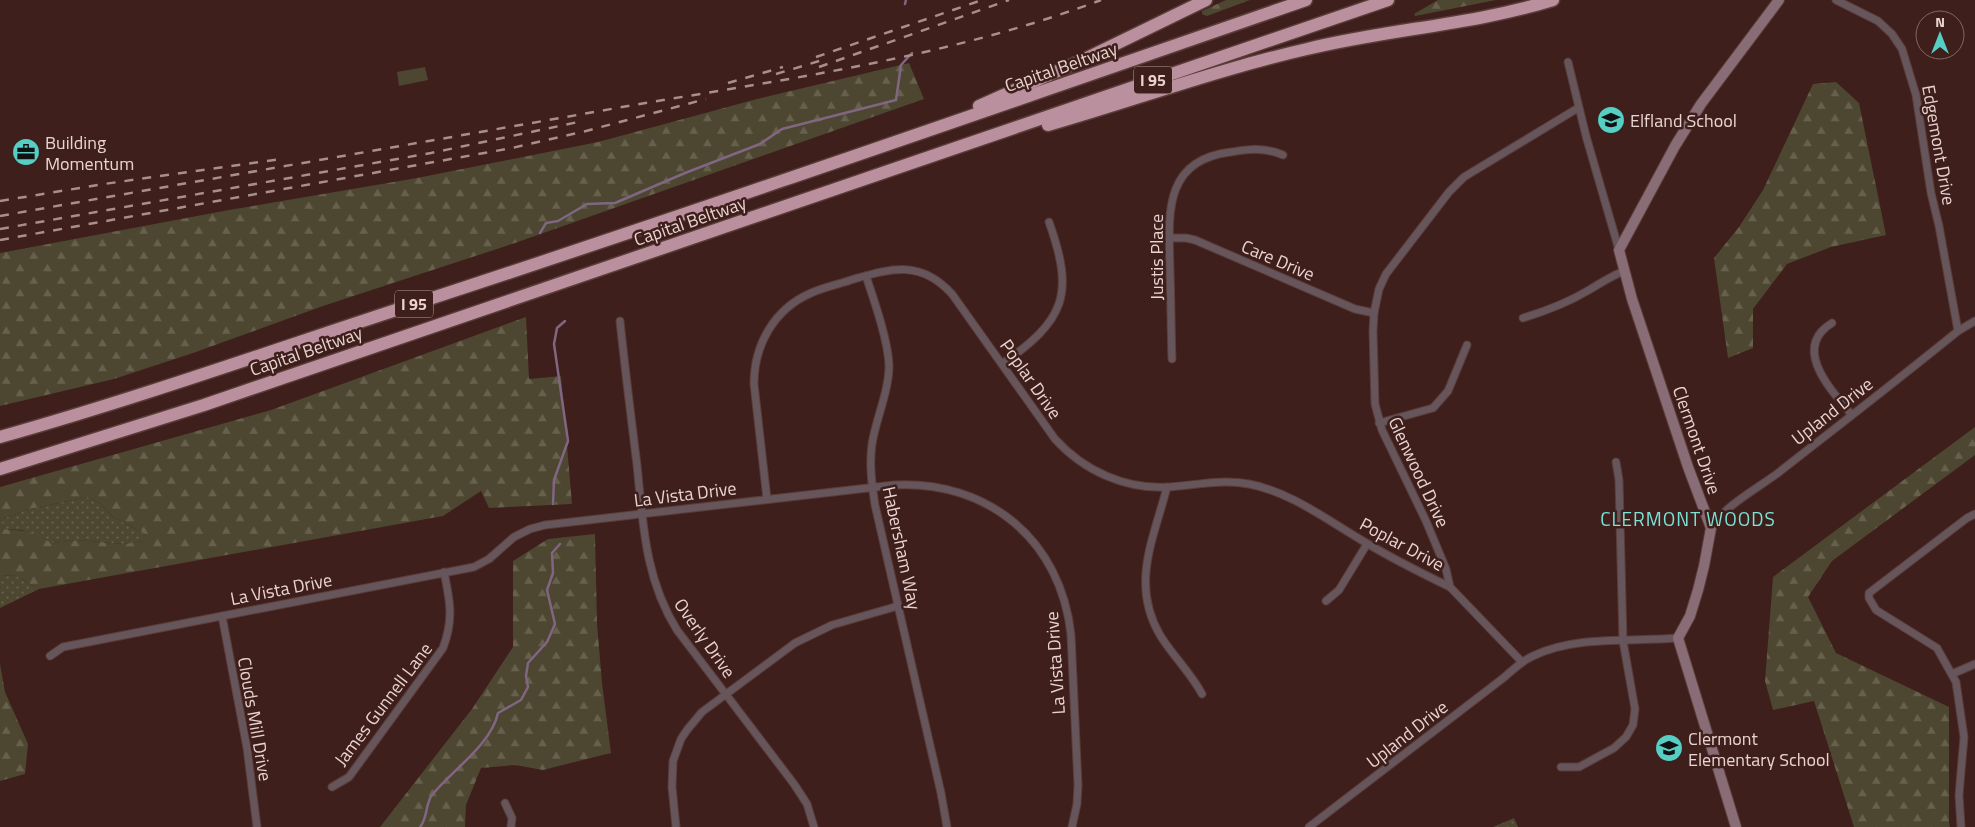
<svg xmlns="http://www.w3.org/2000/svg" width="1975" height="827" font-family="'Titillium Web',sans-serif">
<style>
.green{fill:url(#green-dots)}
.forest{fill:url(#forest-firs);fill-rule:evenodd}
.pitch{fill:#4d4630}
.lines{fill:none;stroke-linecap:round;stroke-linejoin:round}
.stream{stroke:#816683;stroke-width:2.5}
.street-casing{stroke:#5a3c38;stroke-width:9}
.secondary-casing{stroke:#5a3c38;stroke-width:12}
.highway-casing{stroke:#5a3c38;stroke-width:15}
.street{stroke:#66555b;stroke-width:7}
.secondary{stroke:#886c76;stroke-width:10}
.highway{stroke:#ba8f9e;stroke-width:12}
.rail{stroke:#a88f8b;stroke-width:2.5;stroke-dasharray:9 9;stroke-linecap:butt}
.labels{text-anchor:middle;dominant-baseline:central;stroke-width:5;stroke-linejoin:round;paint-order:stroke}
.shield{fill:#3e1f1b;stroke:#b69e9a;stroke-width:1}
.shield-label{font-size:16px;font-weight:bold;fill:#ead4d1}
.street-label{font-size:18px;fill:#ead4d1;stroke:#3e1f1b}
.poi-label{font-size:18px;fill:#ead4d1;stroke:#3e1f1b;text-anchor:start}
.neighbourhood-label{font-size:19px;letter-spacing:1px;fill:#7ae4d9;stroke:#3e1f1b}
</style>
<defs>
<pattern id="green-dots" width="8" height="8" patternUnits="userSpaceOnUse" patternTransform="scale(1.25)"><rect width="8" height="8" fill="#4d4630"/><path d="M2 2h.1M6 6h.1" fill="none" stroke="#67604d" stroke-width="1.8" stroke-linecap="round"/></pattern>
<pattern id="forest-firs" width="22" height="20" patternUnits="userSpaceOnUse" patternTransform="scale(1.25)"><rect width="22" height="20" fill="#4d4630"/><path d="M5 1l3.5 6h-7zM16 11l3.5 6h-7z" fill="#67604d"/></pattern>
</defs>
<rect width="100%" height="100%" fill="#3e1f1b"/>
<g class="green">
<path d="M 88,497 L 101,504 L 113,517 L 142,532 L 145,535 L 147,539 L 143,541 L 124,544 L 77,540 L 53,543 L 22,530 L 4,529 L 1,522 L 4,518 L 12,516 L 25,510 Z"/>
<path d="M 0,575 L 17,576 L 39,589 L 0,608 Z"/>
<path d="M 1514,818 L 1518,827 L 1493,827 Z"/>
</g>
<g class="forest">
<path d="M 1226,0 L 1250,0 L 1207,16 L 1202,14 L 1202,11 Z"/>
<path d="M 1438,0 L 1496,0 L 1415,16 L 1414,14 Z"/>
<path d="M 909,63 L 924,99 L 515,243 L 323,306 L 193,353 L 114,379 L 0,406 L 0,253 L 229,210 L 417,178 L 598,142 L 757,99 Z"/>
<path d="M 1836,82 L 1859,103 L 1886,235 L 1831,247 L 1787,264 L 1753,309 L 1753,348 L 1728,358 L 1714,258 L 1739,227 L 1763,190 L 1813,84 Z"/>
<path d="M 526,317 L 529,379 L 561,376 L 572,504 L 489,508 L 481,491 L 443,516 L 39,589 L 17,576 L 0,575 L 0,487 L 271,410 ZM 88,497 L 101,504 L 113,517 L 142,532 L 145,535 L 146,539 L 143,541 L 124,544 L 77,540 L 53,543 L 26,531 L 4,529 L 1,522 L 4,518 L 12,516 L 25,510 Z"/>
<path d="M 1975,427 L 1975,455 L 1832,561 L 1808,597 L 1836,653 L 1949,707 L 1949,823 L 1950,827 L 1854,827 L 1814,701 L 1773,710 L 1765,681 L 1773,577 Z"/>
<path d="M 595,534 L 597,623 L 602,683 L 611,753 L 543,770 L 515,765 L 481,768 L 466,805 L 465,827 L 380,827 L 472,709 L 513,647 L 513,561 L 548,539 Z"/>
<path d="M 0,664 L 5,692 L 28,744 L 25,774 L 0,781 Z"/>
</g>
<path class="pitch" d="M 425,67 L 428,80 L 399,86 L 397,72 Z"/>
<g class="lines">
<g class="stream">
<path d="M 905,4 L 906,0"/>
<path d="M 540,233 L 546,223 L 558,221 L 587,204 L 615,203 L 685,173 L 760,144 L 782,129 L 896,100 L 901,65 L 912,53"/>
<path d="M 553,504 L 554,480 L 568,441 L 554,344 L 557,328 L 565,321"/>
<path d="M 420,827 C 428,818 425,804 432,795 C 452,770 491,745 498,713 L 521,700 L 528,687 L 526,676 L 528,663 L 547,642 L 555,624 L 547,590 L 553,573 L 552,553 L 560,544"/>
</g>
<g class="street-casing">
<g id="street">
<path d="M 1836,0 L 1878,21 L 1892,34 L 1902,49 L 1916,95 L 1931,193 L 1939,226 L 1958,331"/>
<path d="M 1568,62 L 1586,136 L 1619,250"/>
<path d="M 1170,238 L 1186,238 L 1195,240 L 1355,309 L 1374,313"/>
<path d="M 866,276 C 874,300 888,340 889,365 C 889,392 876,418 872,444 C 869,465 872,485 875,505 L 941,793 L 947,827"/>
<path d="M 1523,318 C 1546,311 1569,302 1589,290 C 1601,283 1611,276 1624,271"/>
<path d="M 620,321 C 625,369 631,417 637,465 C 643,524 645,579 677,630 L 794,784 L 807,804 L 814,827"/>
<path d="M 1832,323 C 1791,348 1831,390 1851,414"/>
<path d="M 1172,359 C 1171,329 1171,300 1170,271 C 1169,218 1161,160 1231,152 C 1251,149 1263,147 1283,155"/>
<path d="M 1002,364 C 1065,320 1075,295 1049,222"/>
<path d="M 1379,423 L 1433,408 L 1448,391 L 1467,345"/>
<path d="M 1167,487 C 1154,538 1130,584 1160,635 C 1172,655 1191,673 1202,694"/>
<path d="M 767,499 L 754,384 C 754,345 774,309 811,293 C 824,287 840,284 854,279 C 893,268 921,260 952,294 L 1055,439 C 1084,471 1126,490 1170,487 C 1196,485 1222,479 1249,484 C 1291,492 1327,520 1363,541 C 1391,558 1421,573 1450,587"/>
<path d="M 1711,528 C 1727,504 1755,490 1778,473 C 1838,426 1899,379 1958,331 L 1975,321"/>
<path d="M 1326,601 L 1339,590 L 1367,544"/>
<path d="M 222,616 L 247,748 L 257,827"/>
<path d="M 50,656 L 63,647 L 474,567 L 489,559 L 514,537 L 530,529 L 545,525 L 894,485 C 988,480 1061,540 1071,635 L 1078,785 L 1077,804 L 1072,827"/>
<path d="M 1522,662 L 1450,587 L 1446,569 L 1426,521 L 1382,430 L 1375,404 L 1373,331 L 1374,313 L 1379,289 L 1386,274 L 1449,192 L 1464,177 L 1578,108"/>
<path d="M 1952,674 L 1975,664"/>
<path d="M 1561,767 L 1579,767 L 1614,748 L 1626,737 L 1633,725 L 1635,709 L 1623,641 L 1619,480 L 1616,462"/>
<path d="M 332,787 L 349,777 L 443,648 C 454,619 450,601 444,572"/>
<path d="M 505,803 L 512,818 L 511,827"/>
<path d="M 676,827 L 672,787 L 673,761 L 681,739 L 687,730 L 702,712 L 795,643 L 832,625 L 898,606"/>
<path d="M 1309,827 L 1502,679 C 1512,671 1521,661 1533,656 C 1575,635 1632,642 1678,638"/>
<path d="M 1961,827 L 1959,795 L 1964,737 L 1956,682 L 1937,648 L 1876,610 L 1869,598 L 1869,593 L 1967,518 L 1975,514"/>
</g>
</g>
<g class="secondary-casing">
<path id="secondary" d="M 1736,827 L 1678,638 L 1690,616 L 1698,590 L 1704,566 L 1711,528 L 1688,467 L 1632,299 L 1619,250 L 1675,146 L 1701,104 L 1779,0"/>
</g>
<g class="highway-casing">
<g id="highway">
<path d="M 979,106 L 1087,58 L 1206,0"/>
<path d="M 1048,125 C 1135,100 1219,69 1307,49 C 1388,29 1473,25 1553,0"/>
<path d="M 0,437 C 135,399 268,352 402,308 C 705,209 1005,104 1306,0"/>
<path d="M 0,469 L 204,405 L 1388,0"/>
</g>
</g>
<use href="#street" class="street"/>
<use href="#secondary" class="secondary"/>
<use href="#highway" class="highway"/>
<g class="rail">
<path d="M 816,57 L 982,0"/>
<path d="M 819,67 L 1009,0"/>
<path d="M 776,74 L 826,59"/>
<path d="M 728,83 L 783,67"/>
<path d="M 0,201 L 104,184 L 281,159"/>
<path d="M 0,216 C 209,179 419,143 628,106 C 787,79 950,57 1101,0"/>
<path d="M 0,229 L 431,153 L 583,121"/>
<path d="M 0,240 L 512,148 L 586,131 L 706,99"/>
</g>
</g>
<defs>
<g id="school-disc" transform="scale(1.4375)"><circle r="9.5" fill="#56cec3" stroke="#3e1f1b"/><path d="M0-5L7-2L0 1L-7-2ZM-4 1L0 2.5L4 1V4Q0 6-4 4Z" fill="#111"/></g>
<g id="office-disc" transform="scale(1.4375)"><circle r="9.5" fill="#56cec3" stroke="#3e1f1b"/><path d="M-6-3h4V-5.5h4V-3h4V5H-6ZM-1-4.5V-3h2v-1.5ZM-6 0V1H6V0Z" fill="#111"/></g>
</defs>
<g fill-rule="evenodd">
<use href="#school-disc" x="1611" y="120"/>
<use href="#office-disc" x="26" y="152"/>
<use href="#school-disc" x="1669" y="748"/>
</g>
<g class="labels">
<g class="shield">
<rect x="1134" y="66.5" width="38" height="27" rx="4"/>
<rect x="395" y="290.5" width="38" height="27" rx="4"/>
</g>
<g class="shield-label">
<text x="1153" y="80">I 95</text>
<text x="414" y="304">I 95</text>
</g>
<g class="street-label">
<text transform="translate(1061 67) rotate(-19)">Capital Beltway</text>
<text transform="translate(1939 145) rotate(80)">Edgemont Drive</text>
<text transform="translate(690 221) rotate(-19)">Capital Beltway</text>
<text transform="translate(1156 257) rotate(-90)">Justis Place</text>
<text transform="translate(1278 260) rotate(23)">Care Drive</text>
<text transform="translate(306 351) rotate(-19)">Capital Beltway</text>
<text transform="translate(1031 379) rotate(55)">Poplar Drive</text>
<text transform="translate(1832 411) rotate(-38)">Upland Drive</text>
<text transform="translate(1697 440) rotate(71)">Clermont Drive</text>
<text transform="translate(1419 472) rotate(65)">Glenwood Drive</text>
<text transform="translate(685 494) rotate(-7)">La Vista Drive</text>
<text transform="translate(1402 544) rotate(28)">Poplar Drive</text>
<text transform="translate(902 548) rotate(78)">Habersham Way</text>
<text transform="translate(281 589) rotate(-11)">La Vista Drive</text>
<text transform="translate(705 638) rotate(55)">Overly Drive</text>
<text transform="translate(1055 663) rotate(-94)">La Vista Drive</text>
<text transform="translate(383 704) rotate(-53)">James Gunnell Lane</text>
<text transform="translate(255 719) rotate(80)">Clouds Mill Drive</text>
<text transform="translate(1407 734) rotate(-38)">Upland Drive</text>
</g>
<g class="poi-label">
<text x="1630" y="120">Elfland School</text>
<text x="45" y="142">Building<tspan x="45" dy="21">Momentum</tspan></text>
<text x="1688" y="738">Clermont<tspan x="1688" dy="21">Elementary School</tspan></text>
</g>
<g class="neighbourhood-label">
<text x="1688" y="518">CLERMONT WOODS</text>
</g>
</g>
<g transform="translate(1940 35)"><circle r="24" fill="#3e1f1b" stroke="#836764"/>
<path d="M0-4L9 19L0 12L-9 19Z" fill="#56cec3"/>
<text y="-8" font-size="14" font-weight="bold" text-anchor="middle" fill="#ead4d1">N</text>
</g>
</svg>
